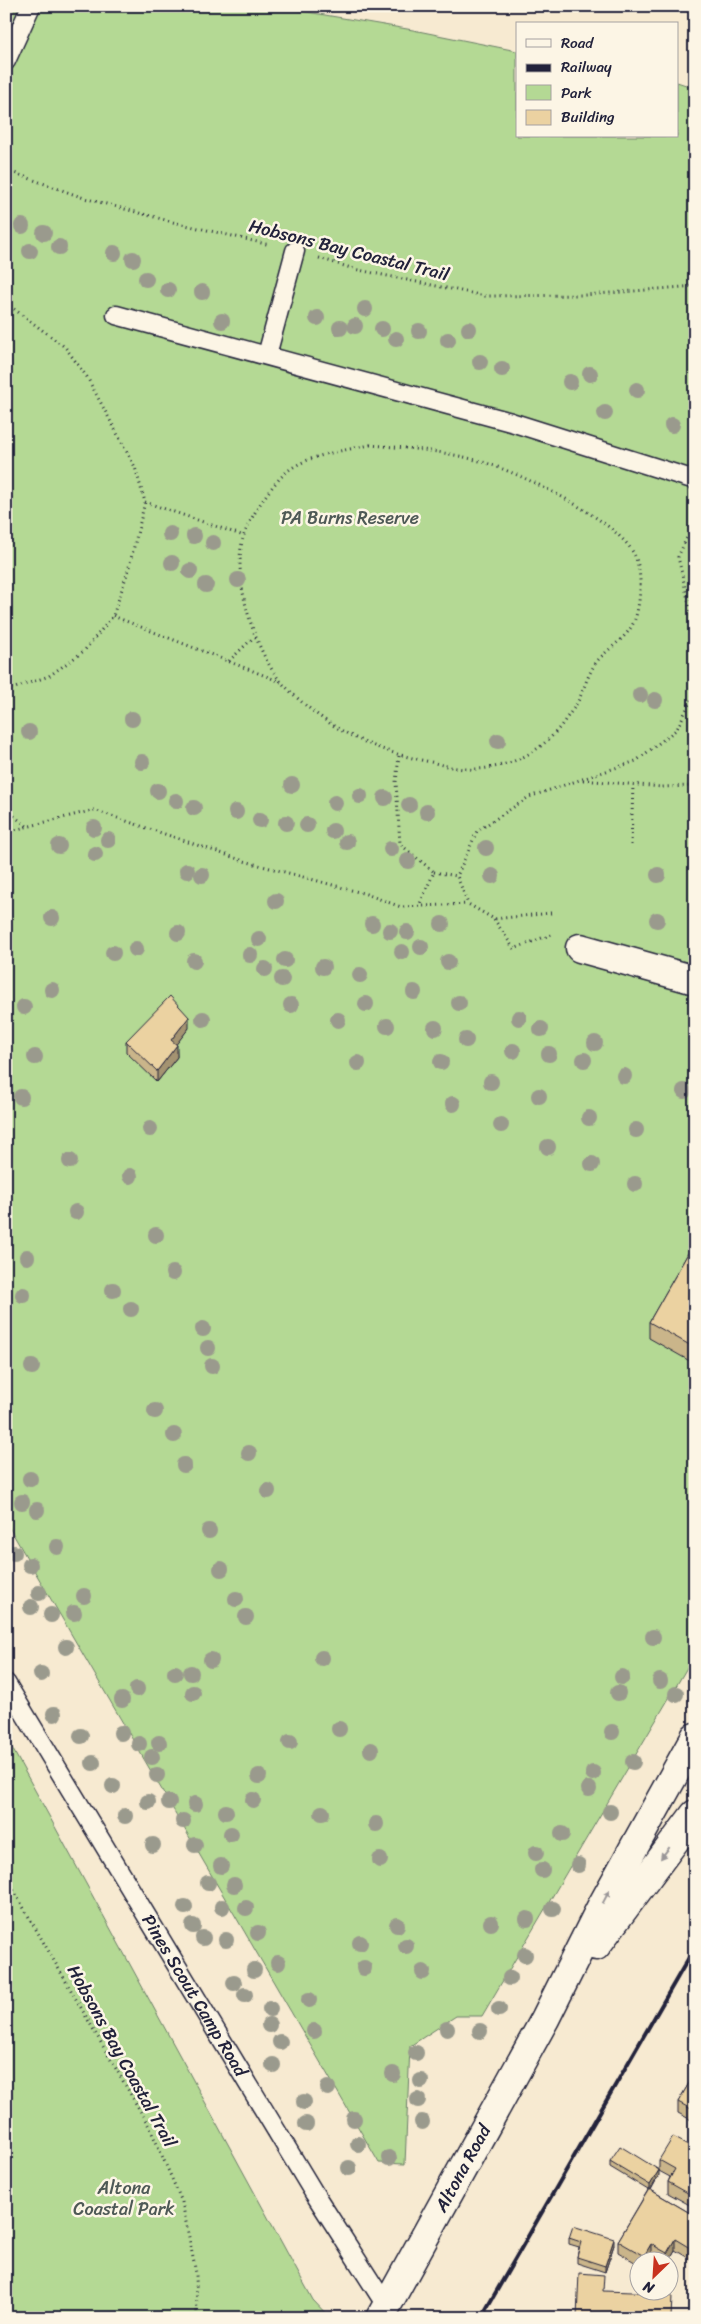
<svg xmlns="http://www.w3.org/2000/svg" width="701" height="2324" font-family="Sriracha,sans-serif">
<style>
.green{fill:#b4d994;stroke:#6b7e68}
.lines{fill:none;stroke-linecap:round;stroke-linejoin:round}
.lane-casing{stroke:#22223b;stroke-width:21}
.street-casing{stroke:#22223b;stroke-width:31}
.path{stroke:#22223b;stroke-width:3;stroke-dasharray:1 4;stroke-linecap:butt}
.lane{stroke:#fcf5e5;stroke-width:18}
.street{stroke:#fcf5e5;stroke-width:28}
.rail{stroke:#22223b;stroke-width:4}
.tree{fill:#9a9a8d}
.wall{fill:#cab58a;stroke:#22223b}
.shaded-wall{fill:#a49371;stroke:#22223b}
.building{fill:#ebd2a1;stroke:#22223b}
.oneway{fill:#9a9698}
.labels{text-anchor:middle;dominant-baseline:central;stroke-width:5;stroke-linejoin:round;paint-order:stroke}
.street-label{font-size:18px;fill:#22223b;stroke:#fcf5e5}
.park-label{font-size:18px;fill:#4e5956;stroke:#fcf5e5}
</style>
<rect width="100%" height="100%" fill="#f7ead1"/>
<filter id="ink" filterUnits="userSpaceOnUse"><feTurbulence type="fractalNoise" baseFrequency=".02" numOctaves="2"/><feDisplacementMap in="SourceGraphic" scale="10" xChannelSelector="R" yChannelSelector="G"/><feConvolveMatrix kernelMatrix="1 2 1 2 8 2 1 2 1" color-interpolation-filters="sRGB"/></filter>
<g filter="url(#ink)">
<g class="green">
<path d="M 6,6 L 272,6 L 413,30 L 517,51 L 517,136 L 677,136 L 677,82 L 695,88 L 695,1654 L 482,2016 L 456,2016 L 410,2046 L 405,2164 L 379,2163 L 6,1522 Z"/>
<path d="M 6,1737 L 313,2300 L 330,2318 L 6,2318 Z"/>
</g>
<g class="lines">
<g class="lane-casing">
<g id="lane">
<path d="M 6,61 L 31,6"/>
<path d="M 116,315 L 511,422 L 695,480"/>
<path d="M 267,355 L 295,251"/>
<path id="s1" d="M 6,1683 L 314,2193 L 387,2307"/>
</g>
</g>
<g class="street-casing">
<g id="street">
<path d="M 580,948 L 695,980"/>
<path d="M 596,1946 L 695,1814"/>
<path id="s2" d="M 380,2318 L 545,2019 L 601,1907 L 695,1737"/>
</g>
</g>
<g class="path">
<path d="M 6,170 L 84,198 L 173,222 L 270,245"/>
<path d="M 319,258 L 354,269 L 485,296 L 585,295 L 695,286"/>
<path d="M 6,303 L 65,347 L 87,377 L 135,467 L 145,502 L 128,571 L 113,616 L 84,651 L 49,676 L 15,688 L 6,688"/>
<path d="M 370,445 C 408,448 446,451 483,462 C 520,473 619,520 635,556 C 642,573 641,594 637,612 C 632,636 614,643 599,659 C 588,671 584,691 576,705 C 572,711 567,717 563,723 C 540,755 503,771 464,769 C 453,768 442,765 431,762 C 372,751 325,728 283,684 C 255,654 230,574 244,535 C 252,514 272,483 289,470 C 309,455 346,450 370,445 Z"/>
<path d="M 145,502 L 244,536"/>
<path d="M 695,520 L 678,557 L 695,630"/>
<path d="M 113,616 L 281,682"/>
<path d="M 229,661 L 254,637"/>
<path d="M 399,756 L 396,782 L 400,844 L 434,872 L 419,906"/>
<path d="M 583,780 L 662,787 L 695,786"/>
<path d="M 6,810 L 27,826"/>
<path d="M 6,832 L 94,810 L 244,861 L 366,894 L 401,907 L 468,904"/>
<path d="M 631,845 L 633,785"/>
<path d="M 434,872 L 457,876"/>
<path d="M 551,913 L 494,919 L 468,904 L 457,876 L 477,831 L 529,797 L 636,761 L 677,729 L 695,692"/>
<path d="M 494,919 L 514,949 L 552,934"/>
<path d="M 6,1877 L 150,2128 L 182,2202 L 196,2273 L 197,2318"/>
</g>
<use href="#lane" class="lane"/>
<use href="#street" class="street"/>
<path class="rail" d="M 481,2318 L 695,1947"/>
</g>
<g class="tree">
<circle cx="22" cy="226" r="8"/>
<circle cx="44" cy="233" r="8"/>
<circle cx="59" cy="247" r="8"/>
<circle cx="30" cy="251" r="8"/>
<circle cx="114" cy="253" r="8"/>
<circle cx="133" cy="259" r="8"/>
<circle cx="146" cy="279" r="8"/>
<circle cx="168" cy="290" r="8"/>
<circle cx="202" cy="292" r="8"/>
<circle cx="365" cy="309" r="8"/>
<circle cx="317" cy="318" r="8"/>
<circle cx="222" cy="321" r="8"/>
<circle cx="355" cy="326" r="8"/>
<circle cx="340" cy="328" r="8"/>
<circle cx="382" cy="329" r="8"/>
<circle cx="469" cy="329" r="8"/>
<circle cx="419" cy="331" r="8"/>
<circle cx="396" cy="339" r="8"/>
<circle cx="448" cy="340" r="8"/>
<circle cx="480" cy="362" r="8"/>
<circle cx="502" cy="369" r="8"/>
<circle cx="590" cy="374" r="8"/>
<circle cx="570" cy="382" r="8"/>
<circle cx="637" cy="390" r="8"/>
<circle cx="605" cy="413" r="8"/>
<circle cx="672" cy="425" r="8"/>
<circle cx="170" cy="534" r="8"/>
<circle cx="194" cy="536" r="8"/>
<circle cx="213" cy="543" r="8"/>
<circle cx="172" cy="563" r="8"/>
<circle cx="190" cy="571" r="8"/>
<circle cx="238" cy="580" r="8"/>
<circle cx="206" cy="585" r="8"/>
<circle cx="640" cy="695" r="8"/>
<circle cx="655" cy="700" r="8"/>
<circle cx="132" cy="719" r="8"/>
<circle cx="29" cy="732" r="8"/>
<circle cx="498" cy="741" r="8"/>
<circle cx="142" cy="762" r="8"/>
<circle cx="292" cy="785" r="8"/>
<circle cx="158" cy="791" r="8"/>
<circle cx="360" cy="796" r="8"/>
<circle cx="385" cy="798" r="8"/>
<circle cx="176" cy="801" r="8"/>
<circle cx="335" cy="803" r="8"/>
<circle cx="409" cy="805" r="8"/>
<circle cx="194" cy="808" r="8"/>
<circle cx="236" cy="812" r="8"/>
<circle cx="427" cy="812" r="8"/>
<circle cx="260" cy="820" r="8"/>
<circle cx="286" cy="823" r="8"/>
<circle cx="307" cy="825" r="8"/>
<circle cx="94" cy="828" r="8"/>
<circle cx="333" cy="831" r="8"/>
<circle cx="108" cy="840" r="8"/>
<circle cx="347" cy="842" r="8"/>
<circle cx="59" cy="846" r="8"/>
<circle cx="486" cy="848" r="8"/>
<circle cx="391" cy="849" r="8"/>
<circle cx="95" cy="854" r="8"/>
<circle cx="408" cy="861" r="8"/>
<circle cx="187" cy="871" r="8"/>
<circle cx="202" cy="875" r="8"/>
<circle cx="658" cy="875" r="8"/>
<circle cx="492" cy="876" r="8"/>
<circle cx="276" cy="901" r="8"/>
<circle cx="52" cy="918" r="8"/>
<circle cx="657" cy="920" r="8"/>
<circle cx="372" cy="924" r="8"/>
<circle cx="442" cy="924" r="8"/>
<circle cx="390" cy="931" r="8"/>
<circle cx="407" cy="932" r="8"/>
<circle cx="178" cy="933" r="8"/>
<circle cx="259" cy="939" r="8"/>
<circle cx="421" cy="947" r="8"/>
<circle cx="136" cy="949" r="8"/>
<circle cx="402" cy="952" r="8"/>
<circle cx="113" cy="953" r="8"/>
<circle cx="250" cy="955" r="8"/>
<circle cx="285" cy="960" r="8"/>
<circle cx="194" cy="961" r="8"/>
<circle cx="448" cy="962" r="8"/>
<circle cx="323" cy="967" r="8"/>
<circle cx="265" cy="969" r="8"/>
<circle cx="360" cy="975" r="8"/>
<circle cx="282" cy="979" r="8"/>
<circle cx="52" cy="990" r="8"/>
<circle cx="414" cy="992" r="8"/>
<circle cx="459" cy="1003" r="8"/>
<circle cx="366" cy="1004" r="8"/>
<circle cx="291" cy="1005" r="8"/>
<circle cx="24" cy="1007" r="8"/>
<circle cx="519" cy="1018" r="8"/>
<circle cx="203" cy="1019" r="8"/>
<circle cx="338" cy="1020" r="8"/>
<circle cx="387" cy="1026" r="8"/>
<circle cx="435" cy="1028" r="8"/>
<circle cx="541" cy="1029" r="8"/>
<circle cx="466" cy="1040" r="8"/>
<circle cx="595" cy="1043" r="8"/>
<circle cx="513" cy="1051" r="8"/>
<circle cx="549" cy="1054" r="8"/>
<circle cx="35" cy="1057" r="8"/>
<circle cx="584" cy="1060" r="8"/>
<circle cx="441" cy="1062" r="8"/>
<circle cx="358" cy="1063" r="8"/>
<circle cx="624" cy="1076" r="8"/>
<circle cx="491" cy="1082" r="8"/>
<circle cx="684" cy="1091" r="8"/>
<circle cx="539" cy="1096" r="8"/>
<circle cx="21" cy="1097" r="8"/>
<circle cx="453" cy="1104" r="8"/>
<circle cx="589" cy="1118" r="8"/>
<circle cx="501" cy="1125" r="8"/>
<circle cx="150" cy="1129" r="8"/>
<circle cx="636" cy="1130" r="8"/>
<circle cx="548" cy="1147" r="8"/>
<circle cx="70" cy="1161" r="8"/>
<circle cx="592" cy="1164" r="8"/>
<circle cx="130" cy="1176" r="8"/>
<circle cx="635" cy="1184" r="8"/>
<circle cx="76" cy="1212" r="8"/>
<circle cx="156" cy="1235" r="8"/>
<circle cx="27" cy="1257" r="8"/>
<circle cx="173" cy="1273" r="8"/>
<circle cx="113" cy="1290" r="8"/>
<circle cx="23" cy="1295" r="8"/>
<circle cx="131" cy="1309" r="8"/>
<circle cx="203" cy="1329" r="8"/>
<circle cx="208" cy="1348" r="8"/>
<circle cx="212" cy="1366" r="8"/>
<circle cx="32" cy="1367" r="8"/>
<circle cx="155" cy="1411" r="8"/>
<circle cx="174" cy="1435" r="8"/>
<circle cx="249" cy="1453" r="8"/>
<circle cx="184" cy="1465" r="8"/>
<circle cx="30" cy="1479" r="8"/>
<circle cx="268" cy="1491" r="8"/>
<circle cx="22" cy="1502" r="8"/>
<circle cx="37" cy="1510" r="8"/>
<circle cx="209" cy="1531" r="8"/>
<circle cx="57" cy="1547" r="8"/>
<circle cx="14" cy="1553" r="8"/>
<circle cx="30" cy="1565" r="8"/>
<circle cx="221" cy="1569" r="8"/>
<circle cx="39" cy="1593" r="8"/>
<circle cx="84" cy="1596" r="8"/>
<circle cx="236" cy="1599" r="8"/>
<circle cx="31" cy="1607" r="8"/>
<circle cx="74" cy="1613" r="8"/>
<circle cx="51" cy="1615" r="8"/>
<circle cx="246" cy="1617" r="8"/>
<circle cx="653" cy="1637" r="8"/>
<circle cx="66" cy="1647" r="8"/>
<circle cx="322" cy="1658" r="8"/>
<circle cx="211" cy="1660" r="8"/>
<circle cx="175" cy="1673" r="8"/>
<circle cx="191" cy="1673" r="8"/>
<circle cx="41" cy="1674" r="8"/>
<circle cx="622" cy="1677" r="8"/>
<circle cx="660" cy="1681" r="8"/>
<circle cx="137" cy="1689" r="8"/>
<circle cx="193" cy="1693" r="8"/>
<circle cx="618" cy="1693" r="8"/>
<circle cx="676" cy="1694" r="8"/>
<circle cx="122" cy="1700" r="8"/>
<circle cx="54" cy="1714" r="8"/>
<circle cx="339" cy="1729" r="8"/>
<circle cx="612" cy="1732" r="8"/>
<circle cx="121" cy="1733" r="8"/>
<circle cx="81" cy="1736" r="8"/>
<circle cx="290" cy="1742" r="8"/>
<circle cx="159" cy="1743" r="8"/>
<circle cx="139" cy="1744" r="8"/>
<circle cx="371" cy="1750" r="8"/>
<circle cx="152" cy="1757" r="8"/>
<circle cx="633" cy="1762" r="8"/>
<circle cx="93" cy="1763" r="8"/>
<circle cx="593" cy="1773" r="8"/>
<circle cx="157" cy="1775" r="8"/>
<circle cx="259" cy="1776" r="8"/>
<circle cx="113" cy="1786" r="8"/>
<circle cx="589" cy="1789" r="8"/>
<circle cx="253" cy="1800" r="8"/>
<circle cx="148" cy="1802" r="8"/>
<circle cx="169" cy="1802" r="8"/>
<circle cx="195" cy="1804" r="8"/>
<circle cx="226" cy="1812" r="8"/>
<circle cx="610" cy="1812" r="8"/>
<circle cx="322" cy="1813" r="8"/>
<circle cx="125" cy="1816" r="8"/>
<circle cx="183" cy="1821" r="8"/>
<circle cx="376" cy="1824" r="8"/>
<circle cx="231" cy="1834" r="8"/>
<circle cx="562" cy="1834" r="8"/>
<circle cx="153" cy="1845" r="8"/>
<circle cx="195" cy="1845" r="8"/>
<circle cx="536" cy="1853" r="8"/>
<circle cx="380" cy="1860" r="8"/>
<circle cx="578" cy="1865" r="8"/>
<circle cx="221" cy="1866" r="8"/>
<circle cx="542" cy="1870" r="8"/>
<circle cx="208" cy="1883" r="8"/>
<circle cx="234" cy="1885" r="8"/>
<circle cx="185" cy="1907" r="8"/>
<circle cx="222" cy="1907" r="8"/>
<circle cx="246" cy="1908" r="8"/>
<circle cx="553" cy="1909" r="8"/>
<circle cx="527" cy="1919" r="8"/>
<circle cx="491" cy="1923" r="8"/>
<circle cx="397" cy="1925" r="8"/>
<circle cx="193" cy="1926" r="8"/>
<circle cx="258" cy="1933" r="8"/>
<circle cx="203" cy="1938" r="8"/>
<circle cx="226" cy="1940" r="8"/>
<circle cx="360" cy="1943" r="8"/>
<circle cx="406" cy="1946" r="8"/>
<circle cx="525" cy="1955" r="8"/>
<circle cx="278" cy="1963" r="8"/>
<circle cx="364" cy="1968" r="8"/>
<circle cx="254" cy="1970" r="8"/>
<circle cx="423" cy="1972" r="8"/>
<circle cx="510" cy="1978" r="8"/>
<circle cx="234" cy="1983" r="8"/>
<circle cx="245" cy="1995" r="8"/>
<circle cx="309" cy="2000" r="8"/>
<circle cx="270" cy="2009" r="8"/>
<circle cx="499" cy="2009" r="8"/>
<circle cx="269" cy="2025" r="8"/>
<circle cx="447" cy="2029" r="8"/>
<circle cx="314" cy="2031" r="8"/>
<circle cx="480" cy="2031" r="8"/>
<circle cx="280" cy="2042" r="8"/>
<circle cx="416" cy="2053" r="8"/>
<circle cx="273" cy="2065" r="8"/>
<circle cx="393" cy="2074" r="8"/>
<circle cx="421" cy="2081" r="8"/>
<circle cx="328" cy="2088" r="8"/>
<circle cx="418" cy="2100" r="8"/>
<circle cx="304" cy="2102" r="8"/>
<circle cx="354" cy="2119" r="8"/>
<circle cx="422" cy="2122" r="8"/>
<circle cx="306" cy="2124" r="8"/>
<circle cx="358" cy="2144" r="8"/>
<circle cx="389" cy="2158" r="8"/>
<circle cx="349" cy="2168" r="8"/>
</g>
<g class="wall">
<path d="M 189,1028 L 176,1044 L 177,1057 L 157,1082 L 126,1052 L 126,1041 Z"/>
<path d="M 695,1241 L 695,1364 L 649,1338 L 649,1322 Z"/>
<path d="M 695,2073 L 695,2122 L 678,2113 L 678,2102 Z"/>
<path d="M 695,2134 L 695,2208 L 668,2193 L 668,2182 L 670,2177 L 659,2171 L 659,2160 L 688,2145 Z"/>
<path d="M 610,2161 L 659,2175 L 651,2190 L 695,2216 L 695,2262 L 675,2250 L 668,2262 L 663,2262 L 651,2255 L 647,2262 L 638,2262 L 638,2264 L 618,2252 L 618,2241 L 648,2190 L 610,2167 Z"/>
<path d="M 569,2238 L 614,2245 L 605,2272 L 577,2263 L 577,2257 L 579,2247 L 569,2244 Z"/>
</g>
<g class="shaded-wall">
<path d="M 189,1017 L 189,1028 L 171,1051 L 171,1040 Z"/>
<path d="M 177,1045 L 177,1057 L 157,1082 L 157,1071 Z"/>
<path d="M 659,2170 L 659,2175 L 650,2191 L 650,2185 Z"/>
<path d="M 614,2239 L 614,2245 L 605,2272 L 605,2266 Z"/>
<path d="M 675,2239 L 675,2250 L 668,2262 L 667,2262 L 667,2253 Z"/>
<path d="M 651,2244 L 651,2255 L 647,2262 L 644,2262 L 644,2256 Z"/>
</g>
<g class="building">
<path d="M 170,996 L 189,1017 L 171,1040 L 177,1045 L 157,1071 L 126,1041 Z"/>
<path d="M 695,1241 L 695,1348 L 649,1322 Z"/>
<path d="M 695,2073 L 695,2111 L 678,2102 Z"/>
<path d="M 695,2134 L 695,2197 L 668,2182 L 675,2169 L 659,2160 L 673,2137 L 688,2145 Z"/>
<path d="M 620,2146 L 659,2170 L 650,2185 L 610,2161 Z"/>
<path d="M 649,2189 L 695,2216 L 695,2251 L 675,2239 L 667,2253 L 651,2244 L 644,2256 L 618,2241 Z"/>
<path d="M 573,2226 L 614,2239 L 605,2266 L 577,2257 L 581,2242 L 569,2238 Z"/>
<path d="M 579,2273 L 604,2275 L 603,2291 L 661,2293 L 660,2295 L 672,2296 L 671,2318 L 577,2318 Z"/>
</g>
<defs><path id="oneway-solid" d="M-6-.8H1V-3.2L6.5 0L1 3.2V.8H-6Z" transform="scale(1.25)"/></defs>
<g class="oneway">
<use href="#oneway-solid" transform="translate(665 1853) rotate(128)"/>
<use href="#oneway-solid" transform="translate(606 1897) rotate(-62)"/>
</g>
</g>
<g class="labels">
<g class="street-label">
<text transform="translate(349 250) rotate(14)">Hobsons Bay Coastal Trail</text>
<text stroke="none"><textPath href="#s1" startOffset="365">Pines Scout Camp Road</textPath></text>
<text transform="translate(122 2056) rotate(61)">Hobsons Bay Coastal Trail</text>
<text stroke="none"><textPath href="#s2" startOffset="171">Altona Road</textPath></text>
</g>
<g class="park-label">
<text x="350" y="518">PA Burns Reserve</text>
<text x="124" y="2188">Altona<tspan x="124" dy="21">Coastal Park</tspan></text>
</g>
</g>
<rect width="701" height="2324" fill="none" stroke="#fcf5e5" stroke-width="25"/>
<rect x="12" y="12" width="676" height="2299" fill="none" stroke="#22223b" stroke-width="2" filter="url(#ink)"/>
<rect x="516" y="22" width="162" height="115" fill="#fcf5e5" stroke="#a5a1a1"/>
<rect x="526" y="39" width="25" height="8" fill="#fcf5e5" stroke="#a5a1a1"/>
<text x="561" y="48" font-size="15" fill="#22223b">Road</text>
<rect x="526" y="64" width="25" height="8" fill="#22223b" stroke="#a5a1a1"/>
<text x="561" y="72" font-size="15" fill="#22223b">Railway</text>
<rect x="526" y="85" width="25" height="15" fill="#b4d994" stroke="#a5a1a1"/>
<text x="561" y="98" font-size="15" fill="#22223b">Park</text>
<rect x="526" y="110" width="25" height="15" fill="#ebd2a1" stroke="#a5a1a1"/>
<text x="561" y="122" font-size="15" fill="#22223b">Building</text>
<g transform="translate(654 2276) rotate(205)"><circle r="24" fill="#fcf5e5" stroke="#a5a1a1"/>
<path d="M0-4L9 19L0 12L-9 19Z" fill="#c8321e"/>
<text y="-8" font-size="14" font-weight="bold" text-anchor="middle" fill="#22223b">N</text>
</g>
</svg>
